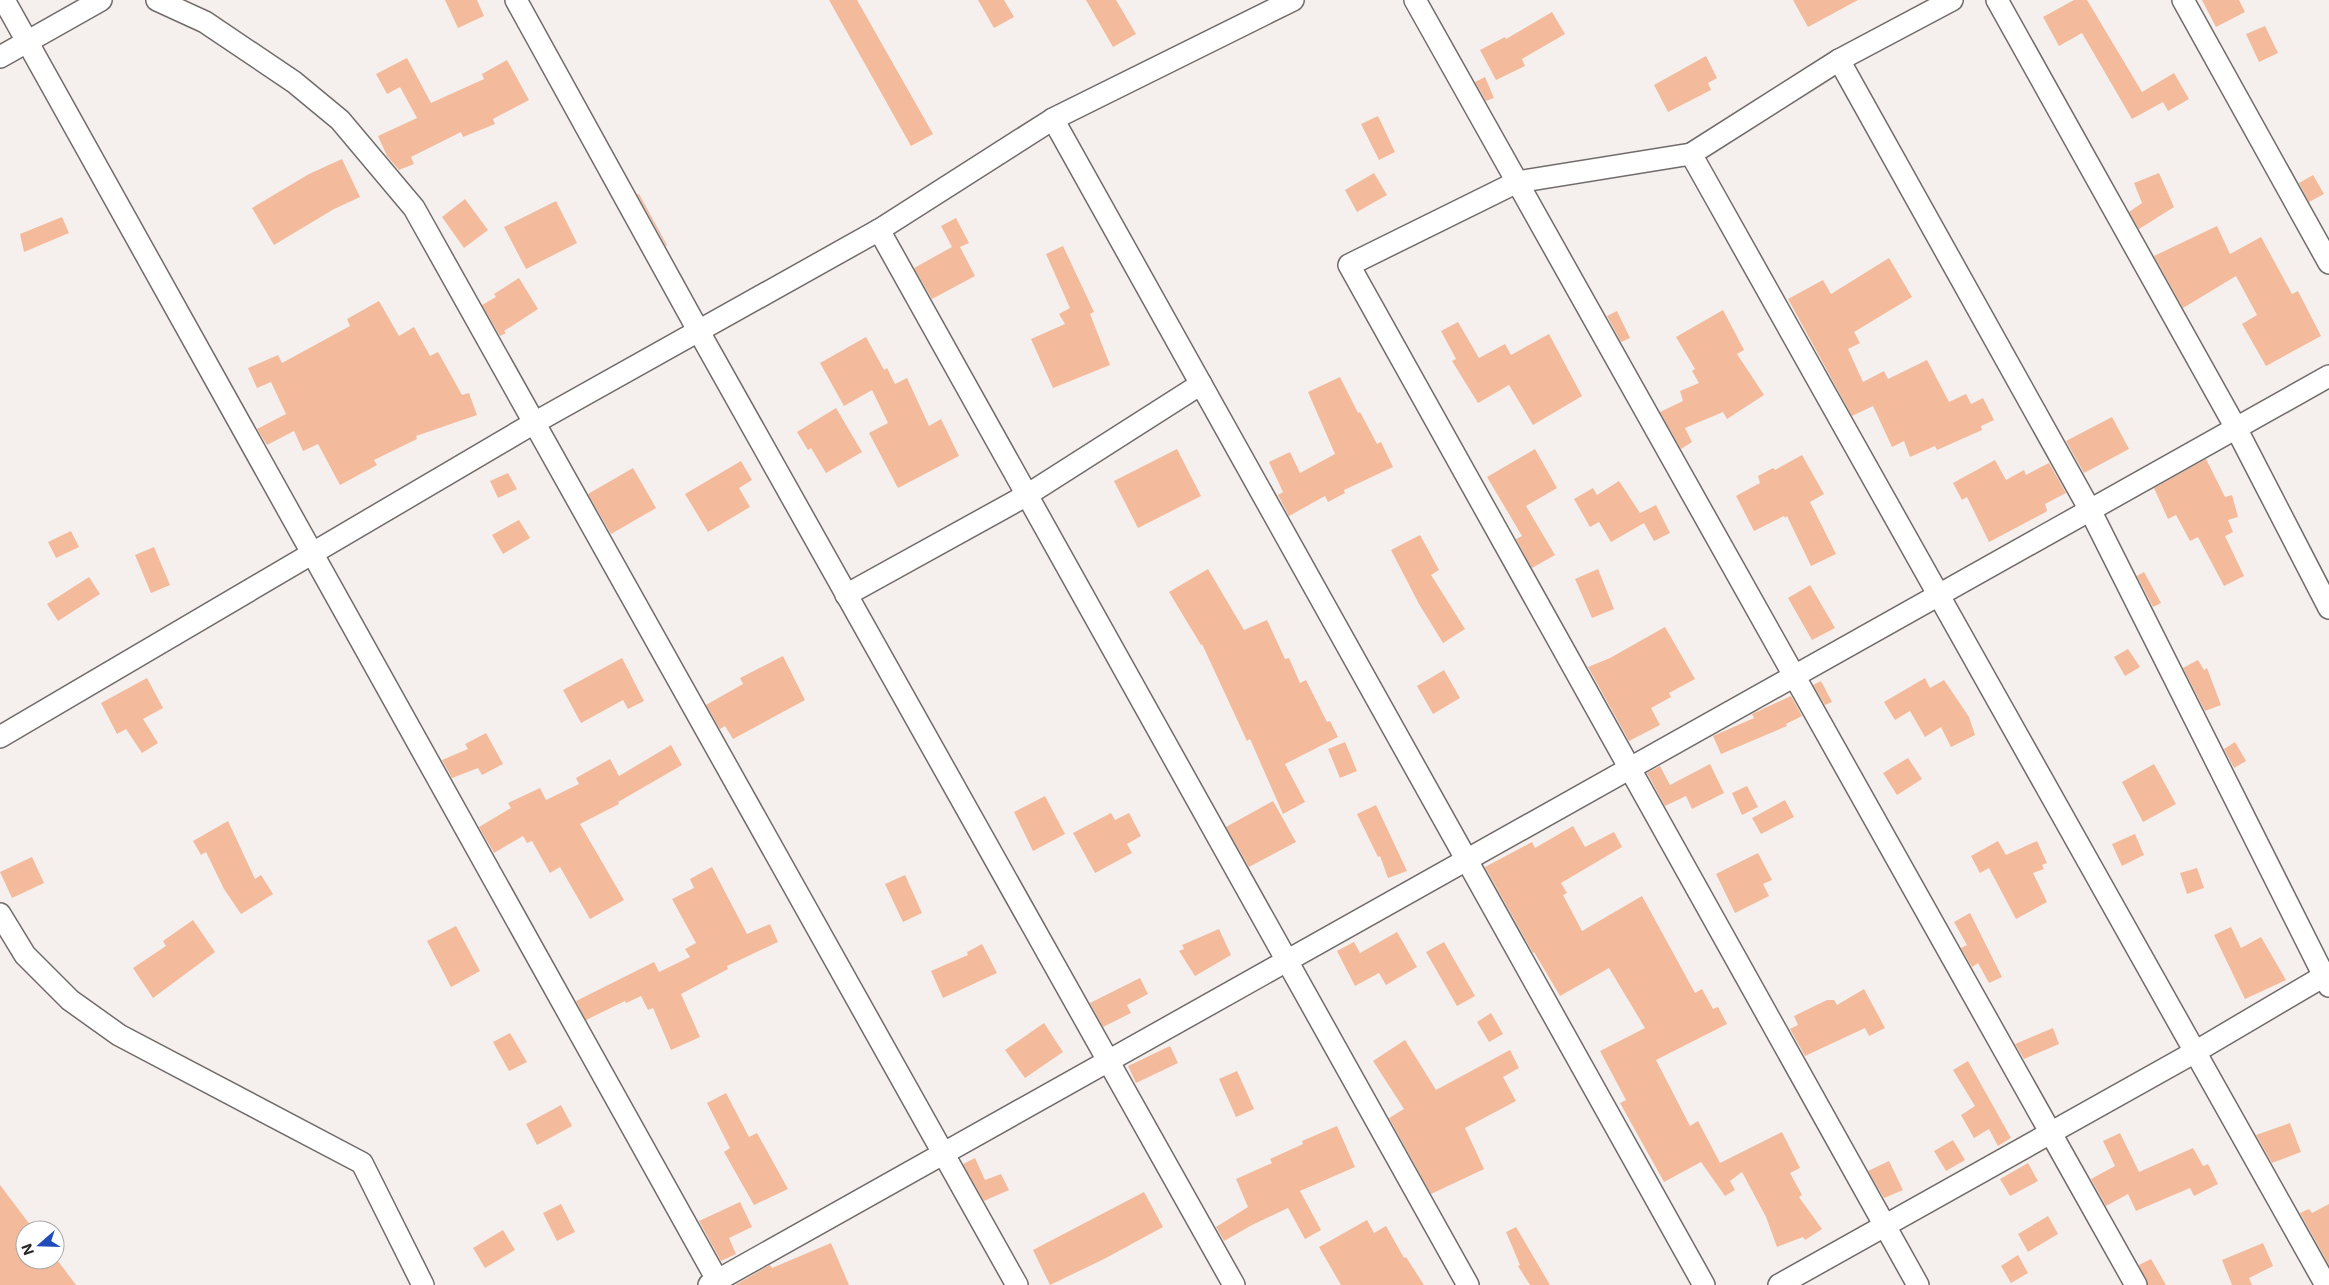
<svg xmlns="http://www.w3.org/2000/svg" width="2329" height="1285" font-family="Inter,sans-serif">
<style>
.building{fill:#f3bb9c}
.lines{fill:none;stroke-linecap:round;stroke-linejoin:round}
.minor-casing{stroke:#716c6a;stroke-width:24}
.minor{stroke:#fff;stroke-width:21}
</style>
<rect width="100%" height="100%" fill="#f5f0ed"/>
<g class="building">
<path d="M 445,0 L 477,0 L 484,16 L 458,28 Z"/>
<path d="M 829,0 L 857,0 L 933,134 L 911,146 Z"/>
<path d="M 978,0 L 1004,0 L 1014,17 L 994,28 Z"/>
<path d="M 1086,0 L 1116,0 L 1136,34 L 1113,47 Z"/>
<path d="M 1793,0 L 1858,0 L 1808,27 Z"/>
<path d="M 2074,0 L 2087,0 L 2142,92 L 2174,73 L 2189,99 L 2168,111 L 2163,102 L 2132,119 L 2082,33 L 2059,46 L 2043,17 Z"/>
<path d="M 2202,0 L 2239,0 L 2245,12 L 2216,27 Z"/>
<path d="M 1552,12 L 1565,34 L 1522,59 L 1525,66 L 1496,80 L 1480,50 L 1505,37 L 1506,39 Z"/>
<path d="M 2265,26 L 2278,53 L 2259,62 L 2246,34 Z"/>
<path d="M 1706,56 L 1717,78 L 1708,83 L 1711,90 L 1668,112 L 1654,85 Z"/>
<path d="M 407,58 L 431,103 L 484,79 L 482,74 L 507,60 L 529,100 L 493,119 L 495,124 L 463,137 L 461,132 L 411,157 L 414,164 L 399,170 L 387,156 L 378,136 L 417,118 L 400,87 L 387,94 L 376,74 Z"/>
<path d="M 1485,77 L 1494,98 L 1486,101 L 1475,82 Z"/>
<path d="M 1378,116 L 1395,152 L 1379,160 L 1361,124 Z"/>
<path d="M 342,159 L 360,197 L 334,209 L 274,245 L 252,208 L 309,174 Z"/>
<path d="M 1374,173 L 1387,195 L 1357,212 L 1345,190 Z"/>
<path d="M 2159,173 L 2174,207 L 2139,229 L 2129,212 L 2142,203 L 2134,183 Z"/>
<path d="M 2313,175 L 2324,194 L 2309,202 L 2299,183 Z"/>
<path d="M 637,194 L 639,194 L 667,245 L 666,246 Z"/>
<path d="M 465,199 L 488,230 L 464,248 L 442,217 Z"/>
<path d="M 556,201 L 577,243 L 526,269 L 504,227 Z"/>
<path d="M 62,217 L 69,233 L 24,252 L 20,234 Z"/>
<path d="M 956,218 L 969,243 L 960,247 L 975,276 L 932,299 L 914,268 L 952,247 L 941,226 Z"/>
<path d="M 2217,226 L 2230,254 L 2261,237 L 2292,294 L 2298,291 L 2321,336 L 2266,366 L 2242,324 L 2257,315 L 2236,276 L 2183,308 L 2154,256 Z"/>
<path d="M 1063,246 L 1094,312 L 1090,314 L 1110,365 L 1053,388 L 1031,339 L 1065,324 L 1059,314 L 1070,308 L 1046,254 Z"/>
<path d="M 1889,258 L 1912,297 L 1854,332 L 1860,343 L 1848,349 L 1863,382 L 1884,371 L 1888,379 L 1927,360 L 1949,402 L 1966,394 L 1971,404 L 1983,398 L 1994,420 L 1981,426 L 1982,430 L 1937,450 L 1935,446 L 1910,457 L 1904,441 L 1892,447 L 1873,406 L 1852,416 L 1788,299 L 1823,280 L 1831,294 Z"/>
<path d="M 519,278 L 538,309 L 504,331 L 506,333 L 500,336 L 482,305 L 496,297 L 494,294 Z"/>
<path d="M 379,301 L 399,336 L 414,327 L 430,356 L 438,352 L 462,395 L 469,393 L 477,415 L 416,436 L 417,439 L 374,460 L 377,465 L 340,485 L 318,444 L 303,451 L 294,431 L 267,445 L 257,429 L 286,414 L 271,382 L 257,388 L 248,368 L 278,355 L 282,363 L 350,326 L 347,319 Z"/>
<path d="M 1723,310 L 1744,350 L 1737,354 L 1764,395 L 1727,419 L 1723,412 L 1685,428 L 1692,442 L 1681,449 L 1660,412 L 1683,401 L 1680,391 L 1699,383 L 1692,371 L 1695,369 L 1676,337 Z"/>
<path d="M 1617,311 L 1630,338 L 1621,342 L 1607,316 Z"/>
<path d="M 1458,322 L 1479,358 L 1505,344 L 1511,355 L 1549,334 L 1582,396 L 1533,425 L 1509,385 L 1478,403 L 1452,361 L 1456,359 L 1441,331 Z"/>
<path d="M 866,337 L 884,370 L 887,368 L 895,384 L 907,378 L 929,426 L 941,419 L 959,456 L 898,488 L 869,433 L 888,423 L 872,390 L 844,406 L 820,363 Z"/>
<path d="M 1340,377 L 1358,413 L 1360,412 L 1377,444 L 1381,442 L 1393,467 L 1344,490 L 1345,493 L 1328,502 L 1325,496 L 1289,516 L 1278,495 L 1283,492 L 1269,462 L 1290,452 L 1300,473 L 1335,454 L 1308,392 Z"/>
<path d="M 836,408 L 862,452 L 826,473 L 811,448 L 808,450 L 797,432 Z"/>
<path d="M 2112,417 L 2129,449 L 2084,473 L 2066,441 Z"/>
<path d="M 1177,449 L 1201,496 L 1138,528 L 1114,481 Z"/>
<path d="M 1535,449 L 1557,488 L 1526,506 L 1555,555 L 1532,568 L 1516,539 L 1522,536 L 1487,477 Z"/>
<path d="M 1802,455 L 1824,494 L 1810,502 L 1836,554 L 1811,566 L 1787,516 L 1785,518 L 1784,516 L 1754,531 L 1736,496 L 1760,483 L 1758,476 L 1773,468 L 1775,470 Z"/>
<path d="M 2206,459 L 2225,497 L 2232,495 L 2238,517 L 2228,520 L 2233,532 L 2225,536 L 2244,576 L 2224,586 L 2198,537 L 2190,541 L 2176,515 L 2168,519 L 2154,488 Z"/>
<path d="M 1995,460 L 2006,480 L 2024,470 L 2026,475 L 2049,463 L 2066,493 L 2045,504 L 2047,510 L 2046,512 L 1989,542 L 1967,497 L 1962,500 L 1953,483 Z"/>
<path d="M 741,461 L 752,480 L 739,488 L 750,507 L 708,532 L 685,494 Z"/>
<path d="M 633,468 L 656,508 L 611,534 L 588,494 Z"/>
<path d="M 508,473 L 517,489 L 498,498 L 490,481 Z"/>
<path d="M 1619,481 L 1640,513 L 1656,505 L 1670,533 L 1654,541 L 1644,523 L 1611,542 L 1599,522 L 1590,527 L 1574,499 L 1593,488 L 1597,495 Z"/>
<path d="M 519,520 L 530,538 L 503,554 L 492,535 Z"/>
<path d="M 71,531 L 79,547 L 56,558 L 48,542 Z"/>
<path d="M 1420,535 L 1439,570 L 1431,575 L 1465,629 L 1443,643 L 1419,604 L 1391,550 Z"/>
<path d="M 154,547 L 170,585 L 151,593 L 135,555 Z"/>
<path d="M 1208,569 L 1244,630 L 1267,620 L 1285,659 L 1289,658 L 1300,683 L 1306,680 L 1327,722 L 1330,721 L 1338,737 L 1285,764 L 1305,802 L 1283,814 L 1250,739 L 1247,741 L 1202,644 L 1201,645 L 1169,592 Z"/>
<path d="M 1598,569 L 1614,609 L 1592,618 L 1575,579 Z"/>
<path d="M 2144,572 L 2161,603 L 2153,607 L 2137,576 Z"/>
<path d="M 89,577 L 100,594 L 58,621 L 47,604 Z"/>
<path d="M 1810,585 L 1835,628 L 1812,640 L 1788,598 Z"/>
<path d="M 1665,627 L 1695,679 L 1669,693 L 1671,697 L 1651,708 L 1660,725 L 1629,741 L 1588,667 L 1610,658 Z"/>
<path d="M 2128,649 L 2140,667 L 2125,676 L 2114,657 Z"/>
<path d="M 783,656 L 805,700 L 733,739 L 725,726 L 720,729 L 706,705 L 743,684 L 740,678 Z"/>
<path d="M 622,658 L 644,701 L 628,709 L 623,700 L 581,723 L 563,690 Z"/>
<path d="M 2198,660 L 2204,670 L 2207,668 L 2221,705 L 2205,711 L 2183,668 Z"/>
<path d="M 1444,670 L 1460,698 L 1433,714 L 1417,686 Z"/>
<path d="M 147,678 L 163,708 L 143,719 L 158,743 L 142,753 L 126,729 L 117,734 L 101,703 Z"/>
<path d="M 1925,678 L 1930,688 L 1944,680 L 1969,717 L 1975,735 L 1951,747 L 1941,727 L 1925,737 L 1910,711 L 1895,720 L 1884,702 Z"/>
<path d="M 1821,681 L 1832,702 L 1825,705 L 1813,685 Z"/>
<path d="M 1791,696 L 1802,716 L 1786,724 L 1787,726 L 1721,754 L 1713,736 L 1754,718 L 1752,714 Z"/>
<path d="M 486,733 L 503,764 L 482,775 L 478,768 L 452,778 L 442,760 L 468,749 L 465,744 Z"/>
<path d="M 1345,742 L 1357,771 L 1340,778 L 1328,749 Z"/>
<path d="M 2235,742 L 2246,761 L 2234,768 L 2224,749 Z"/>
<path d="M 671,745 L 682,765 L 618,802 L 619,804 L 580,824 L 624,900 L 590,919 L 560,867 L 550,873 L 532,841 L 527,843 L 523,836 L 494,853 L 479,827 L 511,808 L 508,803 L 540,788 L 546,800 L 579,784 L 576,778 L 610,759 L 619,776 Z"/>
<path d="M 1908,758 L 1922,779 L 1897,795 L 1883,773 Z"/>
<path d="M 1710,764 L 1724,793 L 1692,809 L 1686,796 L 1665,806 L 1647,773 L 1660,766 L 1670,785 Z"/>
<path d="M 2154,764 L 2176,804 L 2143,822 L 2122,782 Z"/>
<path d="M 1747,786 L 1758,807 L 1742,815 L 1732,793 Z"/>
<path d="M 1045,796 L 1065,834 L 1033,851 L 1014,812 Z"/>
<path d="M 1785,800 L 1794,817 L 1761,834 L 1752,818 Z"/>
<path d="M 1273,801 L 1296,842 L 1249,867 L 1226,827 Z"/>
<path d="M 1376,805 L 1407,871 L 1388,878 L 1380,856 L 1378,857 L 1357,814 Z"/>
<path d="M 1111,813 L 1115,820 L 1129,813 L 1141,836 L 1127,844 L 1132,853 L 1095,873 L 1073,833 Z"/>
<path d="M 228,821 L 255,879 L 261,875 L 273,894 L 241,914 L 224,889 L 206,852 L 201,855 L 193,841 Z"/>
<path d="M 1573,826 L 1585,847 L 1614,832 L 1622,847 L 1561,883 L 1567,893 L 1563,895 L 1582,931 L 1642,896 L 1695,993 L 1702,989 L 1713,1009 L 1718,1007 L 1727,1024 L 1656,1060 L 1690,1126 L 1698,1121 L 1720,1163 L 1782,1132 L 1800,1168 L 1790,1173 L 1802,1195 L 1799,1197 L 1822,1229 L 1805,1240 L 1803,1237 L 1777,1247 L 1766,1217 L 1742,1172 L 1730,1181 L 1735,1190 L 1725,1196 L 1701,1162 L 1664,1182 L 1620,1103 L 1626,1100 L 1600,1051 L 1645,1028 L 1609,968 L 1560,996 L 1534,952 L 1533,953 L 1485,867 L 1532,842 L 1535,848 Z"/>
<path d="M 2135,834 L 2144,855 L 2122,866 L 2112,844 Z"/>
<path d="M 1998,841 L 2006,855 L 2037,841 L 2047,863 L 2042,865 L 2044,869 L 2033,873 L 2047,902 L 2016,919 L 1989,868 L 1980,873 L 1971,856 Z"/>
<path d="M 1758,853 L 1772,880 L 1763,884 L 1769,896 L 1735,913 L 1716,874 Z"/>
<path d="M 32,857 L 44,883 L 12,898 L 0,872 Z"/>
<path d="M 712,867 L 747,934 L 770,924 L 778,942 L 727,966 L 728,969 L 681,994 L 700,1037 L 671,1050 L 653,1008 L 648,1010 L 641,996 L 626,1003 L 625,1001 L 586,1020 L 576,1001 L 654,962 L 659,972 L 690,957 L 685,949 L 696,943 L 672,899 L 694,888 L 690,879 Z"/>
<path d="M 2197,868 L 2204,888 L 2187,894 L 2180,873 Z"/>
<path d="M 905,875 L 922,913 L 903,922 L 885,884 Z"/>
<path d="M 1970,913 L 2002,977 L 1989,983 L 1978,963 L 1972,967 L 1961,948 L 1967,945 L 1954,922 Z"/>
<path d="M 193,920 L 215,952 L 153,998 L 133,968 L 166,946 L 163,941 Z"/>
<path d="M 456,926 L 480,971 L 451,987 L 427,941 Z"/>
<path d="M 2231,927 L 2241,948 L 2261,937 L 2286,980 L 2245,999 L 2214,935 Z"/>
<path d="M 1219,929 L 1231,955 L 1195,976 L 1179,951 L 1184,949 L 1182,945 Z"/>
<path d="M 1397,932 L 1417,967 L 1386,985 L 1379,973 L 1355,986 L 1337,951 L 1354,942 L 1360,953 Z"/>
<path d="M 1444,942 L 1475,996 L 1457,1006 L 1426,952 Z"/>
<path d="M 982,944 L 997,973 L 943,998 L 931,971 L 968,955 L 967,952 Z"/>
<path d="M 1140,978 L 1148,994 L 1127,1005 L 1131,1013 L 1103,1027 L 1090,1003 Z"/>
<path d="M 1864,989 L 1885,1028 L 1869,1036 L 1865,1028 L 1805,1056 L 1790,1029 L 1798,1025 L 1794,1016 L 1827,1000 L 1834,1000 L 1837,1005 Z"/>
<path d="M 1491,1013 L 1503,1034 L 1489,1042 L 1477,1022 Z"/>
<path d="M 1044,1023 L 1063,1052 L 1025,1078 L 1005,1050 Z"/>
<path d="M 2053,1028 L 2059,1044 L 2024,1059 L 2015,1044 Z"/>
<path d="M 510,1033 L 527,1062 L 509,1071 L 493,1042 Z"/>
<path d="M 1405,1040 L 1436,1090 L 1510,1050 L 1519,1068 L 1503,1077 L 1516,1101 L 1465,1128 L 1484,1169 L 1431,1194 L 1389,1118 L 1404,1109 L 1373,1061 Z"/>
<path d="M 1170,1046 L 1178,1063 L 1136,1083 L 1128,1066 Z"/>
<path d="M 1968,1061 L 2011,1138 L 1998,1146 L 1989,1129 L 1974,1138 L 1961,1115 L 1975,1106 L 1953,1070 Z"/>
<path d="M 1237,1071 L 1254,1109 L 1236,1117 L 1219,1079 Z"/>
<path d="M 726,1093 L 749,1137 L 757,1133 L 788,1189 L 754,1205 L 724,1152 L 730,1148 L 707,1103 Z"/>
<path d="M 561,1105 L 572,1126 L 537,1145 L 526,1124 Z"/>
<path d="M 2290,1123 L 2301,1152 L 2272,1163 L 2256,1135 Z"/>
<path d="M 1337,1126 L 1355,1167 L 1300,1191 L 1321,1230 L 1305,1239 L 1288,1208 L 1252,1225 L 1224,1241 L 1216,1227 L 1248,1207 L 1236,1179 L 1272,1163 L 1270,1159 L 1303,1144 L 1302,1141 Z"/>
<path d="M 2120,1133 L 2139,1172 L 2193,1148 L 2203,1166 L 2208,1164 L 2218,1184 L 2194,1196 L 2190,1188 L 2136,1211 L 2128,1194 L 2106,1206 L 2091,1179 L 2115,1166 L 2103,1141 Z"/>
<path d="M 1953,1140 L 1965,1160 L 1946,1171 L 1934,1151 Z"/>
<path d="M 975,1158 L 985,1180 L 1001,1174 L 1009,1190 L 984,1201 L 963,1164 Z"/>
<path d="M 1889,1161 L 1903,1190 L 1884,1198 L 1868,1171 Z"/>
<path d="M 2028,1163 L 2038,1181 L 2010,1196 L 2000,1179 Z"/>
<path d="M 0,1185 L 34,1230 L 25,1230 L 25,1260 L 55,1260 L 55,1257 L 76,1285 L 0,1285 Z"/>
<path d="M 1144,1192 L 1163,1227 L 1104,1259 L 1050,1285 L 1033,1250 Z"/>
<path d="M 740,1202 L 752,1227 L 729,1238 L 736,1254 L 721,1261 L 699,1221 Z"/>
<path d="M 561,1204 L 575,1232 L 557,1241 L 543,1213 Z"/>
<path d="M 2329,1204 L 2329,1265 L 2300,1213 L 2309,1209 L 2312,1213 Z"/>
<path d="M 2048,1216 L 2058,1234 L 2028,1252 L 2018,1234 Z"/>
<path d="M 1367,1220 L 1374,1233 L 1386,1226 L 1404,1258 L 1406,1257 L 1424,1285 L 1341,1285 L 1319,1247 Z"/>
<path d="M 1516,1227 L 1550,1285 L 1530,1285 L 1518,1266 L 1520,1265 L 1506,1232 Z"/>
<path d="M 503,1230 L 515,1250 L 485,1268 L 473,1248 Z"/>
<path d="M 831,1243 L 849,1285 L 735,1285 L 770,1265 L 772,1268 Z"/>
<path d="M 2263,1243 L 2273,1266 L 2249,1278 L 2252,1285 L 2232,1285 L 2222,1260 Z"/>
<path d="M 2018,1255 L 2028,1273 L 2011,1283 L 2001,1266 Z"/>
<path d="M 2151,1259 L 2166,1285 L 2148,1285 L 2139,1265 Z"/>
</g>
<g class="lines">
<g class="minor-casing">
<g id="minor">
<path d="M 4,0 L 720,1285"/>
<path d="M 157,0 L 205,22 L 294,82 L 340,120 L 414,208 L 1017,1285"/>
<path d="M 516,0 L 698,330 L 1234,1285"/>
<path d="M 1415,0 L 2136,1285"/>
<path d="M 1997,0 L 2236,428 L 2329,608"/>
<path d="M 2183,0 L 2329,263"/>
<path d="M 0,57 L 101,0"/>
<path d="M 1839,60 L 2090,510 L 2329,986"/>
<path d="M 1053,119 L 1704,1285"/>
<path d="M 1691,154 L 2326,1285"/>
<path d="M 879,230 L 1468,1285"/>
<path d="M 846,595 L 1027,495 L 1201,384"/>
<path d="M 0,737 L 534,423 L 879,230 L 1053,119 L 1293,0"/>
<path d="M 0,914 L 25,955 L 70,1000 L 119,1035 L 362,1163 L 423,1285"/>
<path d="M 709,1285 L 2329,376"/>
<path d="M 1779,1285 L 2195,1052 L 2329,973"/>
<path d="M 1918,1285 L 1349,265 L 1517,182 L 1691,154 L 1839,60 L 1952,0"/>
</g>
</g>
<use href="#minor" class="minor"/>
</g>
<g transform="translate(40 1245) rotate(250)"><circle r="24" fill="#ffffff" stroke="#a8a8a7"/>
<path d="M0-4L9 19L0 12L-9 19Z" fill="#204cba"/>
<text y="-8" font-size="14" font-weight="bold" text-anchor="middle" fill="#262524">N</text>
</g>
</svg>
